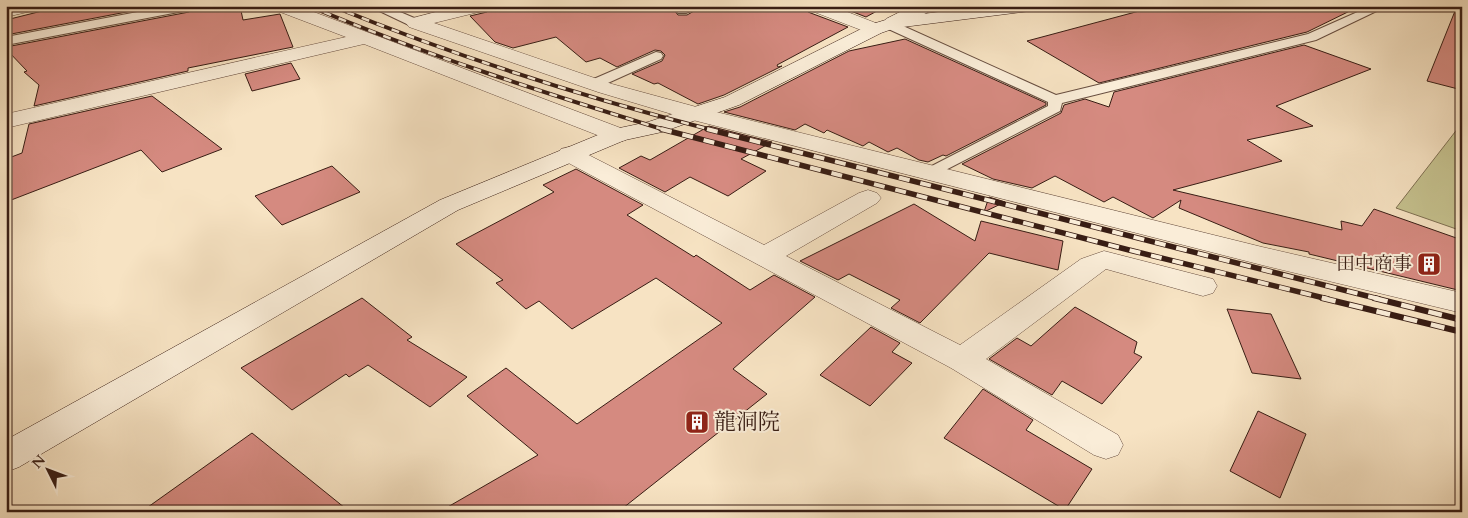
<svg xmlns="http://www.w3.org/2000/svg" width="1468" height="518" font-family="Cardo,'Noto Serif JP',serif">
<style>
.green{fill:#c5c18e;stroke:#7e6f51}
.building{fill:#d58a80;stroke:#381d14}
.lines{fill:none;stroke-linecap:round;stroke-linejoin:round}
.lane-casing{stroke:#684e40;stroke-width:2}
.street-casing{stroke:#684e40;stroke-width:1}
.secondary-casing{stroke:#381d14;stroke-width:1}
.lane{fill:#faedd8;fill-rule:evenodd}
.street{fill:#faedd8;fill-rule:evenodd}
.secondary{fill:#faedd8;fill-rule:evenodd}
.rail-far2-casing{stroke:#381d14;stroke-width:4}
.rail-far1-casing{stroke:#381d14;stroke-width:5.5}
.rail-casing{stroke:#381d14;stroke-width:6}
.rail-far2{stroke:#faedd8;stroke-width:2.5;stroke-dasharray:8;stroke-linecap:butt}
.rail-far1{stroke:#faedd8;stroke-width:4;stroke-dasharray:11;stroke-linecap:butt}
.rail{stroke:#faedd8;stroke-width:4.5;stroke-dasharray:14;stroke-linecap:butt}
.labels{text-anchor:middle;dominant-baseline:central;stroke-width:4;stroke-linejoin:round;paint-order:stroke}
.poi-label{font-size:19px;fill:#381d14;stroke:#faedd8;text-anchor:end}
.near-poi-label{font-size:22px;fill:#381d14;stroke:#faedd8;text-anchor:start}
</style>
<rect width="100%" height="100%" fill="#f7e3c3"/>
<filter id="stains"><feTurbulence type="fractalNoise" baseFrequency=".004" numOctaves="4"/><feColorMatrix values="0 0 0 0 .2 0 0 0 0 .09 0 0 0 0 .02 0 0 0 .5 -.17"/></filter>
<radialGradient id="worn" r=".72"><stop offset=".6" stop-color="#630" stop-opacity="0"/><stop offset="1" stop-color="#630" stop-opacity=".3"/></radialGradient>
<path class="green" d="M 1462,123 L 1462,231 L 1396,208 Z"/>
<g class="building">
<path d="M 62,6 L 158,6 L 6,35 L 6,20 Z"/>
<path d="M 197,6 L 240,6 L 243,20 L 280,14 L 293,47 L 188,68 L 188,71 L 34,106 L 39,85 L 24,72 L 27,71 L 6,49 L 6,47 L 189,12 Z"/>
<path d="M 492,6 L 678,6 L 674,10 L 678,15 L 687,15 L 703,6 L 804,6 L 808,12 L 848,27 L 777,65 L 778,67 L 782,66 L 724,95 L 698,104 L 658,83 L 654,84 L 632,74 L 662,61 L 665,55 L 661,51 L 655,50 L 617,67 L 600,58 L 586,62 L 556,37 L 513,48 L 495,42 L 470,16 L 487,12 Z"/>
<path d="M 838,6 L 886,6 L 866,17 Z"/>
<path d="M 1158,6 L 1360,6 L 1307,32 L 1099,83 L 1027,41 Z"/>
<path d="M 1457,6 L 1462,6 L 1462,90 L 1427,81 Z"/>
<path d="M 905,39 L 1046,103 L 1046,105 L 946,156 L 943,155 L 928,162 L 919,160 L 897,148 L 888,152 L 869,142 L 863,146 L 827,130 L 824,133 L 805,124 L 795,130 L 724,112 L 740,107 L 849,51 Z"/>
<path d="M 1304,45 L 1371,69 L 1276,106 L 1313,126 L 1247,140 L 1282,161 L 1173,190 L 1342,230 L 1341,221 L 1362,226 L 1374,209 L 1462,240 L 1462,291 L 1309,254 L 1309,252 L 1263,243 L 1179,208 L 1181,200 L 1153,218 L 1113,197 L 1104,202 L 1055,176 L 1032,188 L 993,179 L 962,164 L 1061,113 L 1064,105 L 1085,99 L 1109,107 L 1114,92 Z"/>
<path d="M 291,63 L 300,79 L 252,91 L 245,74 Z"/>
<path d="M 152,96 L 222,149 L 162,172 L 141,150 L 6,202 L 6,159 L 22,153 L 29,124 Z"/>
<path d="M 709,126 L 772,142 L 741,159 L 766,171 L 728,196 L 690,177 L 665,192 L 619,168 L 641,156 L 650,160 Z"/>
<path d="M 332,166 L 360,192 L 282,225 L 255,196 Z"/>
<path d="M 576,169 L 643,205 L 627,215 L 694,257 L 696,255 L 750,290 L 774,275 L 815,297 L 733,369 L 767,394 L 618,512 L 439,512 L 538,455 L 467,396 L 506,368 L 577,424 L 722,323 L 656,278 L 572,329 L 539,301 L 526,309 L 496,283 L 503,280 L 456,244 L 554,192 L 543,185 Z"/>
<path d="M 989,197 L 1005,202 L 984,212 Z"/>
<path d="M 914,204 L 975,241 L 981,221 L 1063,241 L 1058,270 L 989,253 L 920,323 L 891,308 L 900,300 L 849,274 L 838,280 L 800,261 Z"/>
<path d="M 362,298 L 412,337 L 407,340 L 467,377 L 430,407 L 368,365 L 349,377 L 346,374 L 292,410 L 241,368 Z"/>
<path d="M 1075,307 L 1137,342 L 1134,353 L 1142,357 L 1102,404 L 1062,381 L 1052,395 L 989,359 L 1017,338 L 1031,346 Z"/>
<path d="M 1227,309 L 1271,314 L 1301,379 L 1252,373 Z"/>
<path d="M 871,327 L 900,343 L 892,352 L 912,363 L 870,406 L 820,375 Z"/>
<path d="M 983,389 L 1033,420 L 1026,430 L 1092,469 L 1065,510 L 944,438 Z"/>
<path d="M 1258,411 L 1306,434 L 1280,498 L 1230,471 Z"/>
<path d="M 252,433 L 350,512 L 141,512 Z"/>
</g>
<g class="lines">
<g class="lane-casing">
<g id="lane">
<path d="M 169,6 L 195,6 L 189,10 L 6,45 L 6,37 Z"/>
<path d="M 369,6 L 386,6 L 419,20 L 421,23 L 419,26 L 411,26 Z"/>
<path d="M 682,6 L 701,6 L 686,13 L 678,13 L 676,10 Z"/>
<path d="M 1371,6 L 1387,6 L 1316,40 L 1062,103 L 1060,111 L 930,178 L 924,176 L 922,173 L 924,170 L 1048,106 L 1048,102 L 884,27 L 882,24 L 888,20 L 892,21 L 1056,95 L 1308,34 Z"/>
<path d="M 656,52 L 661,53 L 663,56 L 661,59 L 599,87 L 594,88 L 587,84 L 589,81 Z"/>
</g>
</g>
<g class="street-casing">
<g id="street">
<path d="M 39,6 L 36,10 L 6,17 L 6,7 Z"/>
<path d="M 272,6 L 298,6 L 626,130 L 629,135 L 626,140 L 618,142 L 610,140 L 364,44 L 6,128 L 6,114 L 346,37 L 275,10 Z"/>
<path d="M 459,6 L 490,6 L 487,10 L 434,23 L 612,84 L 700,108 L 1262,247 L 1462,293 L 1462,313 L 1262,265 L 685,118 L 598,92 L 409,27 L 406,23 L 409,19 Z"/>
<path d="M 806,6 L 832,6 L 881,25 L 884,29 L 881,33 L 875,34 L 869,33 L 809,10 Z"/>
<path d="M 912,6 L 935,6 L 932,10 C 919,16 901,31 886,27 L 883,23 L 886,19 Z"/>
<path d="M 569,147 L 577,149 L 764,245 L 859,193 L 868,190 L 877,193 L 881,198 L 877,203 L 786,256 L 960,345 L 1081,259 L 1104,251 L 1213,279 L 1217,286 L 1213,293 L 1203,296 L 1106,269 L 986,359 L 1118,435 L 1123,445 L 1118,455 L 1106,459 L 1094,455 L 951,368 L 561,159 L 557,154 L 561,149 Z"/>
</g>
</g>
<g class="secondary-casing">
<g id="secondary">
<path d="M 6,6 L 20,6 L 17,10 L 6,12 Z"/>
<path d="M 985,6 L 1039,6 L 1036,10 L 1030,11 L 895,28 L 881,33 L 739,105 L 662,132 L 625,140 L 458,210 L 19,467 L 6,472 L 6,440 L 440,200 L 610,130 L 648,122 L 725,97 L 869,25 L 892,18 Z"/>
</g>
</g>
<use href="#lane" class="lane"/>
<use href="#street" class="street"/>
<use href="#secondary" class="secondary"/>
<g class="rail-far2-casing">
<g id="rail-far2">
<path d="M 309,6 C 425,55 545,93 665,130"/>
<path d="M 332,6 C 455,56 583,97 712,130"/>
</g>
</g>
<g class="rail-far1-casing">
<g id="rail-far1">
<path d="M 661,129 L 1129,250 L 1328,299"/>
<path d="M 707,129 L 1379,299"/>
</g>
</g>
<g class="rail-casing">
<g id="rail">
<path d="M 1322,298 L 1462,332"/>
<path d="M 1374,298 L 1462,320"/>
</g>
</g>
<use href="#rail-far2" class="rail-far2"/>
<use href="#rail-far1" class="rail-far1"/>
<use href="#rail" class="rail"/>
</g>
<defs>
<g id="building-square" transform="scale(1.25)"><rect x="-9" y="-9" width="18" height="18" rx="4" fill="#8f2418" stroke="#faedd8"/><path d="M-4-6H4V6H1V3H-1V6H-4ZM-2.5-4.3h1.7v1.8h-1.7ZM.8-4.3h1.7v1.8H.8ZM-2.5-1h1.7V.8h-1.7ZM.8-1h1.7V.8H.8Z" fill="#fff"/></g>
</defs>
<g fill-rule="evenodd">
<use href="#building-square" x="1429" y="264"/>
<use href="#building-square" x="697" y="422"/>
</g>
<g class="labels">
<g class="poi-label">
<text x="1412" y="264">田中商事</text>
</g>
<g class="near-poi-label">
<text x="714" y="422">龍洞院</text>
</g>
</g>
<rect width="1468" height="518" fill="none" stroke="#f7e3c3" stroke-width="25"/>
<rect x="8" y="8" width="1453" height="503" fill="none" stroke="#381d14" stroke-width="2.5"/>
<rect x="12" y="12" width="1443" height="493" fill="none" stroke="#381d14"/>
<g transform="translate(48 470) rotate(312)" stroke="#faedd8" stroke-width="4" paint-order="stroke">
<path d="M0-4L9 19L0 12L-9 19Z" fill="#381d14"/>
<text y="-8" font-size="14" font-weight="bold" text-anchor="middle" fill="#381d14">N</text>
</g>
<rect width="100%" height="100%" filter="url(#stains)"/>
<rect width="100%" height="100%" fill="url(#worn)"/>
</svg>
